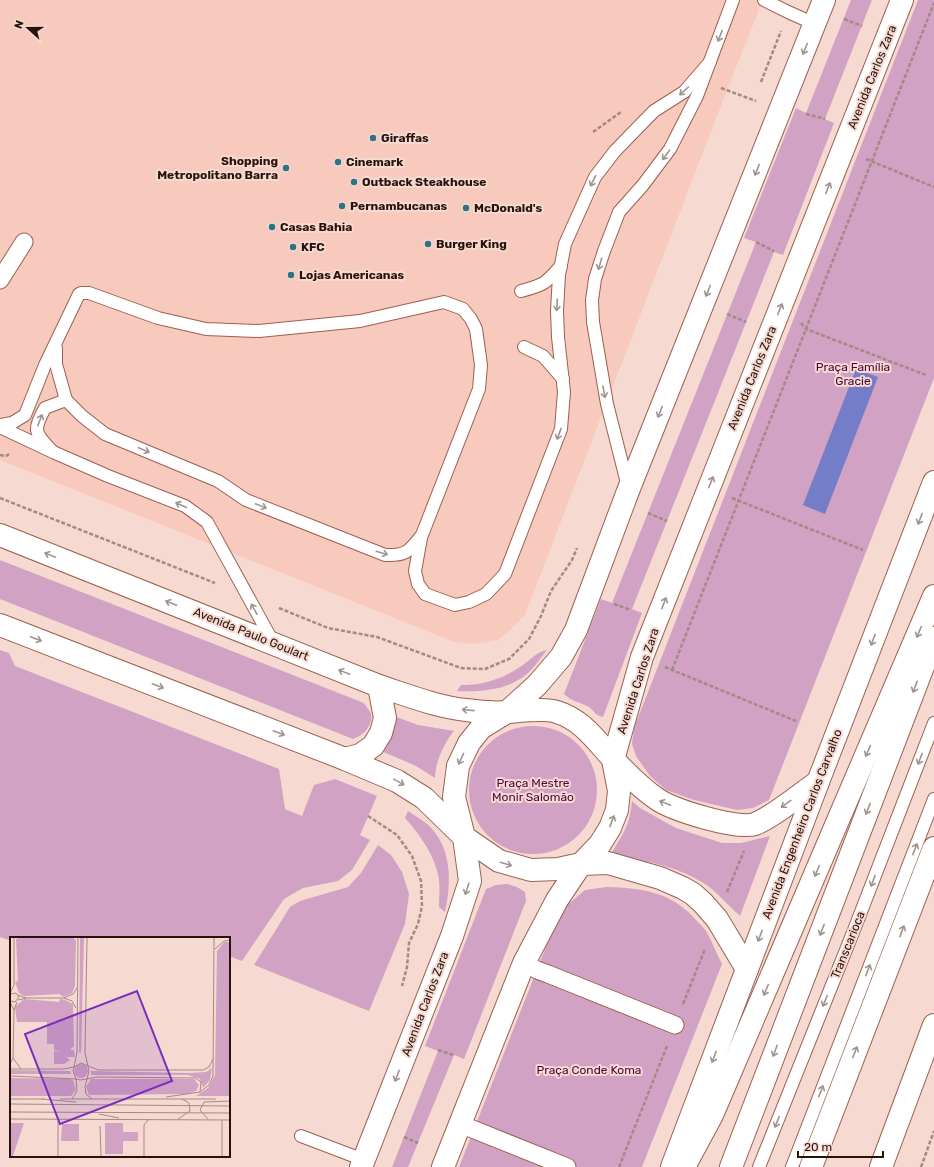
<svg xmlns="http://www.w3.org/2000/svg" width="934" height="1167" font-family="Rubik,sans-serif">
<style>
.built{fill:#f8cabd}
.green{fill:#d1a2c3}
.water{fill:#747dc8}
.lines{fill:none;stroke-linecap:round;stroke-linejoin:round}
.service-casing{stroke:#9b604f;stroke-width:14}
.pedestrian-casing{stroke:#9b604f;stroke-width:19}
.tertiary-casing{stroke:#9b604f;stroke-width:24}
.primary-casing{stroke:#9b604f;stroke-width:24}
.trunk-casing{stroke:#9b604f;stroke-width:24}
.path{stroke:#a48a82;stroke-width:2.5;stroke-dasharray:4 2;stroke-linecap:butt}
.service{stroke:#fff;stroke-width:12}
.pedestrian{stroke:#fff;stroke-width:17}
.tertiary{stroke:#fff;stroke-width:22}
.primary{stroke:#fff;stroke-width:22}
.trunk{stroke:#fff;stroke-width:22}
.oneway{stroke:#9f9491}
.poi-dot{fill:#2e7283;stroke:#f6dad2;stroke-width:1.5}
.labels{text-anchor:middle;dominant-baseline:central;stroke-width:4;stroke-linejoin:round;paint-order:stroke}
.street-label{font-size:12px;fill:#29120b;stroke:#f6dad2}
.poi-label{font-size:12px;font-weight:bold;fill:#29120b;stroke:#f6dad2;text-anchor:start}
.park-label{font-size:12px;fill:#49073d;stroke:#f6dad2}
.inset-road{fill:none;stroke:#a48a82;stroke-width:1}
.view{fill:#7b2cbf;fill-opacity:0.15;stroke:#7b2cbf;stroke-width:2}
.inset-edge{fill:none;stroke:#29120b;stroke-width:2}
</style>
<rect width="100%" height="100%" fill="#f6dad2"/>
<path class="built" d="M 0,0 L 763,0 L 727,90 L 525,615 L 509,631 L 498,640 L 474,644 L 454,642 L 0,460 Z"/>
<g class="green">
<path d="M 851,0 L 872,0 L 825,119 L 834,123 L 783,255 L 774,252 L 632,609 L 642,613 L 603,717 C 593,715 595,710 587,706 C 579,702 571,701 564,694 L 601,599 L 612,603 L 756,242 L 744,238 L 796,108 L 806,113 Z"/>
<path d="M 918,0 L 934,0 L 934,378 L 769,800 L 753,808 L 737,810 L 694,800 L 666,790 L 650,776 L 636,756 L 632,744 L 634,728 Z"/>
<path d="M 0,560 L 364,703 C 366,706 370,711 371,714 C 373,726 363,736 353,739 L 0,599 Z"/>
<path d="M 0,650 L 9,653 L 15,666 L 279,769 L 285,809 L 302,816 L 314,785 L 335,779 L 377,796 L 360,835 L 370,840 L 352,870 L 338,881 L 303,888 L 284,899 L 242,961 L 229,956 L 229,938 L 11,938 L 11,941 L 0,937 Z"/>
<path d="M 547,650 C 541,657 535,667 527,674 C 508,690 482,692 457,691 L 461,685 C 483,686 505,678 523,665 C 531,659 537,652 547,650 Z"/>
<path d="M 394,716 L 418,725 L 454,731 C 444,743 435,763 435,778 L 416,766 L 379,750 C 390,738 395,734 394,716 Z"/>
<circle cx="533" cy="790" r="64"/>
<path d="M 632,801 L 640,808 L 676,828 L 722,843 L 741,843 L 770,836 L 740,916 C 730,907 722,898 713,890 C 698,877 676,869 657,864 C 643,860 623,859 612,852 C 624,833 630,824 632,801 Z"/>
<path d="M 408,811 C 414,815 420,819 426,823 C 452,845 452,882 445,912 L 439,907 C 439,898 440,888 439,879 C 435,855 420,835 405,818 Z"/>
<path d="M 378,845 L 391,855 L 402,872 L 409,894 L 405,924 L 369,1011 L 254,965 L 290,907 L 300,901 L 348,887 L 361,873 Z"/>
<path d="M 507,884 L 517,887 L 525,892 L 526,901 L 464,1059 L 454,1055 L 408,1167 L 392,1167 L 438,1051 L 425,1046 L 486,889 L 496,885 Z"/>
<path d="M 607,887 C 642,888 672,892 696,920 C 699,923 703,927 706,931 C 712,941 716,953 722,964 L 642,1167 L 459,1167 L 555,924 L 565,907 L 585,890 Z"/>
</g>
<path class="water" d="M 856,369 L 878,377 L 825,514 L 803,505 Z"/>
<g class="lines">
<g class="service-casing">
<g id="service">
<path d="M 764,0 L 788,12 L 815,24"/>
<path d="M 521,291 C 544,285 545,284 561,266"/>
<path d="M 524,347 L 543,356 L 563,379"/>
<path d="M 56,348 L 56,364 L 66,400"/>
<path d="M 0,425 L 12,423 L 25,415 L 45,365 L 79,294 L 81,293 L 89,293 L 158,318 L 206,329 L 259,331 L 360,321 L 444,302 L 463,309 L 471,319 L 476,329 L 481,365 L 479,389 L 422,535 C 409,551 407,556 385,555 L 246,500 L 218,481 L 105,434 L 82,416 L 66,400 L 45,408 C 32,432 35,433 53,452"/>
<path d="M 0,427 L 53,452 L 108,476 L 185,506 L 207,522 L 273,642"/>
<path d="M 628,487 L 607,404 L 593,322 L 592,300 L 595,279 L 604,251 L 619,212 L 643,185 L 670,149 L 697,96 L 733,0"/>
<path d="M 421,538 L 415,571 L 418,584 L 425,594 L 455,605 L 469,602 L 486,594 L 505,574 L 561,429 L 564,392 L 558,337 L 557,311 L 559,275 L 565,244 L 595,177 L 615,151 L 654,111 L 684,92 L 710,62"/>
<path d="M 301,1136 L 364,1160"/>
<path d="M 759,1167 L 854,930 L 934,723"/>
<path d="M 792,1167 L 934,799"/>
</g>
</g>
<g class="pedestrian-casing">
<g id="pedestrian">
<path d="M 0,280 L 24,242"/>
<path d="M 524,963 L 537,970 L 548,974 L 675,1025"/>
<path d="M 460,1124 L 567,1167"/>
</g>
</g>
<g class="tertiary-casing">
<g id="tertiary">
<path d="M 824,0 L 628,491 L 576,630 L 561,657 L 537,685 L 507,712 L 481,728 L 469,743 L 458,766 L 454,797 L 464,837 L 499,861 L 531,870 L 558,869 L 581,864 L 600,844 L 610,828 L 617,810 L 619,791 L 613,760 L 642,657 L 902,0"/>
<path d="M 0,535 L 379,686 C 407,695 437,707 466,710 C 480,712 495,713 509,712 C 521,711 546,708 557,712 C 583,720 597,742 614,760 C 627,774 641,788 657,799 C 673,810 737,830 755,824 C 775,816 800,794 818,782"/>
<path d="M 0,625 L 345,759 L 397,781 L 424,798 L 464,837 L 470,881 L 452,936 L 361,1167"/>
<path d="M 345,759 L 360,755 L 373,746 L 381,733 L 385,718 L 379,686"/>
<path d="M 443,1167 L 524,963 L 557,900 L 581,864 L 608,863 L 660,878 L 683,888 L 693,894 L 703,903 L 717,919 L 747,969"/>
</g>
</g>
<g class="primary-casing">
<g id="primary">
<path d="M 672,1167 L 818,782 L 934,482"/>
<path d="M 881,1167 L 934,1025"/>
</g>
</g>
<g class="trunk-casing">
<g id="trunk">
<path d="M 684,1167 L 712,1115 L 934,596"/>
<path d="M 731,1167 L 934,638"/>
<path d="M 811,1167 L 934,848"/>
</g>
</g>
<g class="path">
<path d="M 844,19 L 862,26"/>
<path d="M 761,82 L 781,31"/>
<path d="M 721,88 L 756,101"/>
<path d="M 806,114 L 825,119"/>
<path d="M 593,132 L 621,112"/>
<path d="M 866,159 L 934,187"/>
<path d="M 756,242 L 774,251"/>
<path d="M 727,314 L 746,322"/>
<path d="M 801,323 L 806,329 L 926,375"/>
<path d="M 0,455 L 6,456 L 9,454"/>
<path d="M 0,498 L 215,583"/>
<path d="M 732,498 L 863,550"/>
<path d="M 648,513 L 667,521"/>
<path d="M 614,604 L 631,610"/>
<path d="M 279,608 L 328,628 L 377,637 L 461,668 L 485,669 L 509,659 L 529,639 L 541,616 L 551,591 L 572,560 L 577,548"/>
<path d="M 665,667 L 796,721"/>
<path d="M 672,670 L 934,3"/>
<path d="M 368,816 L 397,835 L 412,856 L 421,881 L 422,906 L 418,924 L 409,943 L 407,967 L 402,986"/>
<path d="M 727,892 L 744,851"/>
<path d="M 683,1004 L 705,949"/>
<path d="M 438,1050 L 454,1055"/>
<path d="M 404,1137 L 418,1143"/>
<path d="M 619,1167 L 667,1046"/>
<path d="M 921,1167 L 934,1131"/>
</g>
<use href="#service" class="service"/>
<use href="#pedestrian" class="pedestrian"/>
<use href="#tertiary" class="tertiary"/>
<use href="#primary" class="primary"/>
<use href="#trunk" class="trunk"/>
</g>
<defs><path id="oneway-shaft" d="M-6 0H5M1.5-3L5.5 0L1.5 3" fill="none" stroke-width="1.6" stroke-linecap="round" stroke-linejoin="round"/></defs>
<g class="oneway">
<use href="#oneway-shaft" transform="translate(720 36) rotate(111)"/>
<use href="#oneway-shaft" transform="translate(805 49) rotate(112)"/>
<use href="#oneway-shaft" transform="translate(684 91) rotate(138)"/>
<use href="#oneway-shaft" transform="translate(666 155) rotate(127)"/>
<use href="#oneway-shaft" transform="translate(757 170) rotate(112)"/>
<use href="#oneway-shaft" transform="translate(593 181) rotate(117)"/>
<use href="#oneway-shaft" transform="translate(828 188) rotate(-68)"/>
<use href="#oneway-shaft" transform="translate(600 264) rotate(106)"/>
<use href="#oneway-shaft" transform="translate(708 291) rotate(112)"/>
<use href="#oneway-shaft" transform="translate(557 305) rotate(93)"/>
<use href="#oneway-shaft" transform="translate(780 309) rotate(-68)"/>
<use href="#oneway-shaft" transform="translate(604 392) rotate(79)"/>
<use href="#oneway-shaft" transform="translate(660 412) rotate(112)"/>
<use href="#oneway-shaft" transform="translate(40 420) rotate(-69)"/>
<use href="#oneway-shaft" transform="translate(559 434) rotate(110)"/>
<use href="#oneway-shaft" transform="translate(144 450) rotate(23)"/>
<use href="#oneway-shaft" transform="translate(711 482) rotate(-68)"/>
<use href="#oneway-shaft" transform="translate(181 505) rotate(-156)"/>
<use href="#oneway-shaft" transform="translate(261 506) rotate(22)"/>
<use href="#oneway-shaft" transform="translate(920 519) rotate(111)"/>
<use href="#oneway-shaft" transform="translate(382 553) rotate(17)"/>
<use href="#oneway-shaft" transform="translate(50 555) rotate(-158)"/>
<use href="#oneway-shaft" transform="translate(171 603) rotate(-158)"/>
<use href="#oneway-shaft" transform="translate(664 603) rotate(-69)"/>
<use href="#oneway-shaft" transform="translate(254 609) rotate(-119)"/>
<use href="#oneway-shaft" transform="translate(919 632) rotate(113)"/>
<use href="#oneway-shaft" transform="translate(36 639) rotate(21)"/>
<use href="#oneway-shaft" transform="translate(873 640) rotate(111)"/>
<use href="#oneway-shaft" transform="translate(344 672) rotate(-158)"/>
<use href="#oneway-shaft" transform="translate(158 686) rotate(21)"/>
<use href="#oneway-shaft" transform="translate(915 687) rotate(111)"/>
<use href="#oneway-shaft" transform="translate(468 710) rotate(-174)"/>
<use href="#oneway-shaft" transform="translate(279 733) rotate(21)"/>
<use href="#oneway-shaft" transform="translate(868 751) rotate(113)"/>
<use href="#oneway-shaft" transform="translate(461 759) rotate(115)"/>
<use href="#oneway-shaft" transform="translate(920 759) rotate(111)"/>
<use href="#oneway-shaft" transform="translate(399 782) rotate(29)"/>
<use href="#oneway-shaft" transform="translate(665 803) rotate(-158)"/>
<use href="#oneway-shaft" transform="translate(786 804) rotate(144)"/>
<use href="#oneway-shaft" transform="translate(868 809) rotate(111)"/>
<use href="#oneway-shaft" transform="translate(612 821) rotate(-69)"/>
<use href="#oneway-shaft" transform="translate(915 849) rotate(-69)"/>
<use href="#oneway-shaft" transform="translate(506 864) rotate(16)"/>
<use href="#oneway-shaft" transform="translate(817 871) rotate(113)"/>
<use href="#oneway-shaft" transform="translate(873 881) rotate(111)"/>
<use href="#oneway-shaft" transform="translate(467 889) rotate(108)"/>
<use href="#oneway-shaft" transform="translate(822 930) rotate(111)"/>
<use href="#oneway-shaft" transform="translate(902 931) rotate(-69)"/>
<use href="#oneway-shaft" transform="translate(760 936) rotate(111)"/>
<use href="#oneway-shaft" transform="translate(868 970) rotate(-69)"/>
<use href="#oneway-shaft" transform="translate(766 990) rotate(113)"/>
<use href="#oneway-shaft" transform="translate(825 1001) rotate(112)"/>
<use href="#oneway-shaft" transform="translate(775 1051) rotate(111)"/>
<use href="#oneway-shaft" transform="translate(855 1052) rotate(-69)"/>
<use href="#oneway-shaft" transform="translate(714 1057) rotate(111)"/>
<use href="#oneway-shaft" transform="translate(397 1076) rotate(111)"/>
<use href="#oneway-shaft" transform="translate(821 1091) rotate(-69)"/>
<use href="#oneway-shaft" transform="translate(777 1122) rotate(112)"/>
</g>
<g class="poi-dot">
<circle cx="373" cy="138" r="4"/>
<circle cx="338" cy="162" r="4"/>
<circle cx="286" cy="168" r="4"/>
<circle cx="354" cy="182" r="4"/>
<circle cx="342" cy="206" r="4"/>
<circle cx="466" cy="208" r="4"/>
<circle cx="272" cy="227" r="4"/>
<circle cx="428" cy="244" r="4"/>
<circle cx="293" cy="247" r="4"/>
<circle cx="291" cy="275" r="4"/>
</g>
<g class="labels">
<g class="street-label">
<text transform="translate(872 77) rotate(-68)">Avenida Carlos Zara</text>
<text transform="translate(752 378) rotate(-68)">Avenida Carlos Zara</text>
<text transform="translate(251 634) rotate(22)">Avenida Paulo Goulart</text>
<text transform="translate(638 681) rotate(-72)">Avenida Carlos Zara</text>
<text transform="translate(802 824) rotate(-69)">Avenida Engenheiro Carlos Carvalho</text>
<text transform="translate(848 945) rotate(-68)">Transcarioca</text>
<text transform="translate(425 1004) rotate(-69)">Avenida Carlos Zara</text>
</g>
<g class="poi-label">
<text x="381" y="138">Giraffas</text>
<text x="278" y="161" text-anchor="end">Shopping<tspan x="278" dy="14">Metropolitano Barra</tspan></text>
<text x="346" y="162">Cinemark</text>
<text x="362" y="182">Outback Steakhouse</text>
<text x="350" y="206">Pernambucanas</text>
<text x="474" y="208">McDonald's</text>
<text x="280" y="227">Casas Bahia</text>
<text x="436" y="244">Burger King</text>
<text x="301" y="247">KFC</text>
<text x="299" y="275">Lojas Americanas</text>
</g>
<g class="park-label">
<text x="853" y="367">Praça Família<tspan x="853" dy="14">Gracie</tspan></text>
<text x="533" y="783">Praça Mestre<tspan x="533" dy="14">Monir Salomão</tspan></text>
<text x="589" y="1070">Praça Conde Koma</text>
</g>
</g>
<g transform="translate(10 937)">
<rect width="220" height="220" fill="#f6dad2"/>
<path d="M 9,1 L 63,1 L 66,3 L 65,49 L 62,56 L 54,60 L 49,57 L 14,59 L 9,56 L 5,45 L 8,44 L 6,2 ZM 70,1 L 74,1 L 71,116 L 69,115 ZM 214,5 L 220,5 L 220,159 L 186,159 L 198,151 L 205,138 L 207,14 ZM 14,62 L 49,65 L 50,62 L 55,63 L 63,67 L 64,109 L 60,113 L 64,113 L 65,120 L 57,120 L 51,115 L 44,113 L 44,107 L 37,107 L 37,85 L 7,85 L 5,70 ZM 44,114 L 51,115 L 60,123 L 54,127 L 44,127 ZM64 134a7 7 0 1 1 14 0a7 7 0 1 1-14 0ZM 202,131 L 200,143 L 193,151 L 190,142 L 178,138 L 81,138 L 81,134 L 179,136 L 196,135 ZM 0,133 L 60,134 L 61,137 L 0,137 ZM 0,141 L 59,142 L 63,143 L 66,153 L 61,159 L 0,159 ZM 81,142 L 184,142 L 189,148 L 186,154 L 176,157 L 79,158 L 76,150 ZM 0,186 L 14,186 L 3,219 L 0,219 ZM 95,186 L 113,186 L 113,195 L 128,195 L 128,204 L 113,204 L 113,217 L 95,217 ZM 52,187 L 69,187 L 69,204 L 51,204 Z" fill="#d1a2c3"/>
<path class="inset-road" d="M 77,1 L 75,116 L 79,134 L 75,150 L 76,157 L 82,162M 205,12 L 214,4 L 220,3M 0,56 L 4,48 L 4,1M 0,57 L 6,56 L 9,60 L 5,65 L 0,64M 8,58 L 16,61 L 8,63M 16,61 L 54,61M 0,65 L 4,73 L 7,65M 66,71 L 62,64 L 54,61 L 63,57 L 67,51M 3,121 L 4,73M 0,127 L 3,121 L 11,132M 0,132 L 54,132 L 64,130 L 67,115 L 68,1M 0,139 L 66,142 L 67,154 L 62,162M 190,155 L 191,145 L 185,141 L 88,140 L 70,143 L 66,142 L 63,134 L 64,130 L 71,126 L 88,133 L 193,133 L 199,130 L 203,122M 156,160 L 190,155 L 199,148 L 203,139 L 204,1M 0,162 L 34,162M 32,162 L 66,165M 50,162 L 206,162M 0,167 L 220,169M 0,175 L 220,176M 89,177 L 109,181M 0,182 L 220,183M 168,182 L 180,174 L 179,166 L 172,162M 198,182 L 190,173 L 194,165 L 220,164M 90,189 L 91,219M 48,219 L 48,182M 134,219 L 134,188 L 138,183M 212,219 L 212,183"/>
<path class="view" d="M 127,54 L 162,144 L 50,187 L 15,97 Z"/>
<rect width="220" height="220" class="inset-edge"/>
</g>
<g transform="translate(28 28) rotate(291)" stroke="#f6dad2" stroke-width="3" paint-order="stroke">
<path d="M0-3L7 15L0 10L-7 15Z" fill="#29120b"/>
<text y="-6" font-size="11" font-weight="bold" text-anchor="middle" fill="#29120b">N</text>
</g>
<path d="M798 1151v6h85v-6" fill="none" stroke="#29120b" stroke-width="2"/>
<text x="804" y="1151" font-size="12" fill="#29120b" stroke="#f6dad2" stroke-width="3" paint-order="stroke">20 m</text>
</svg>
